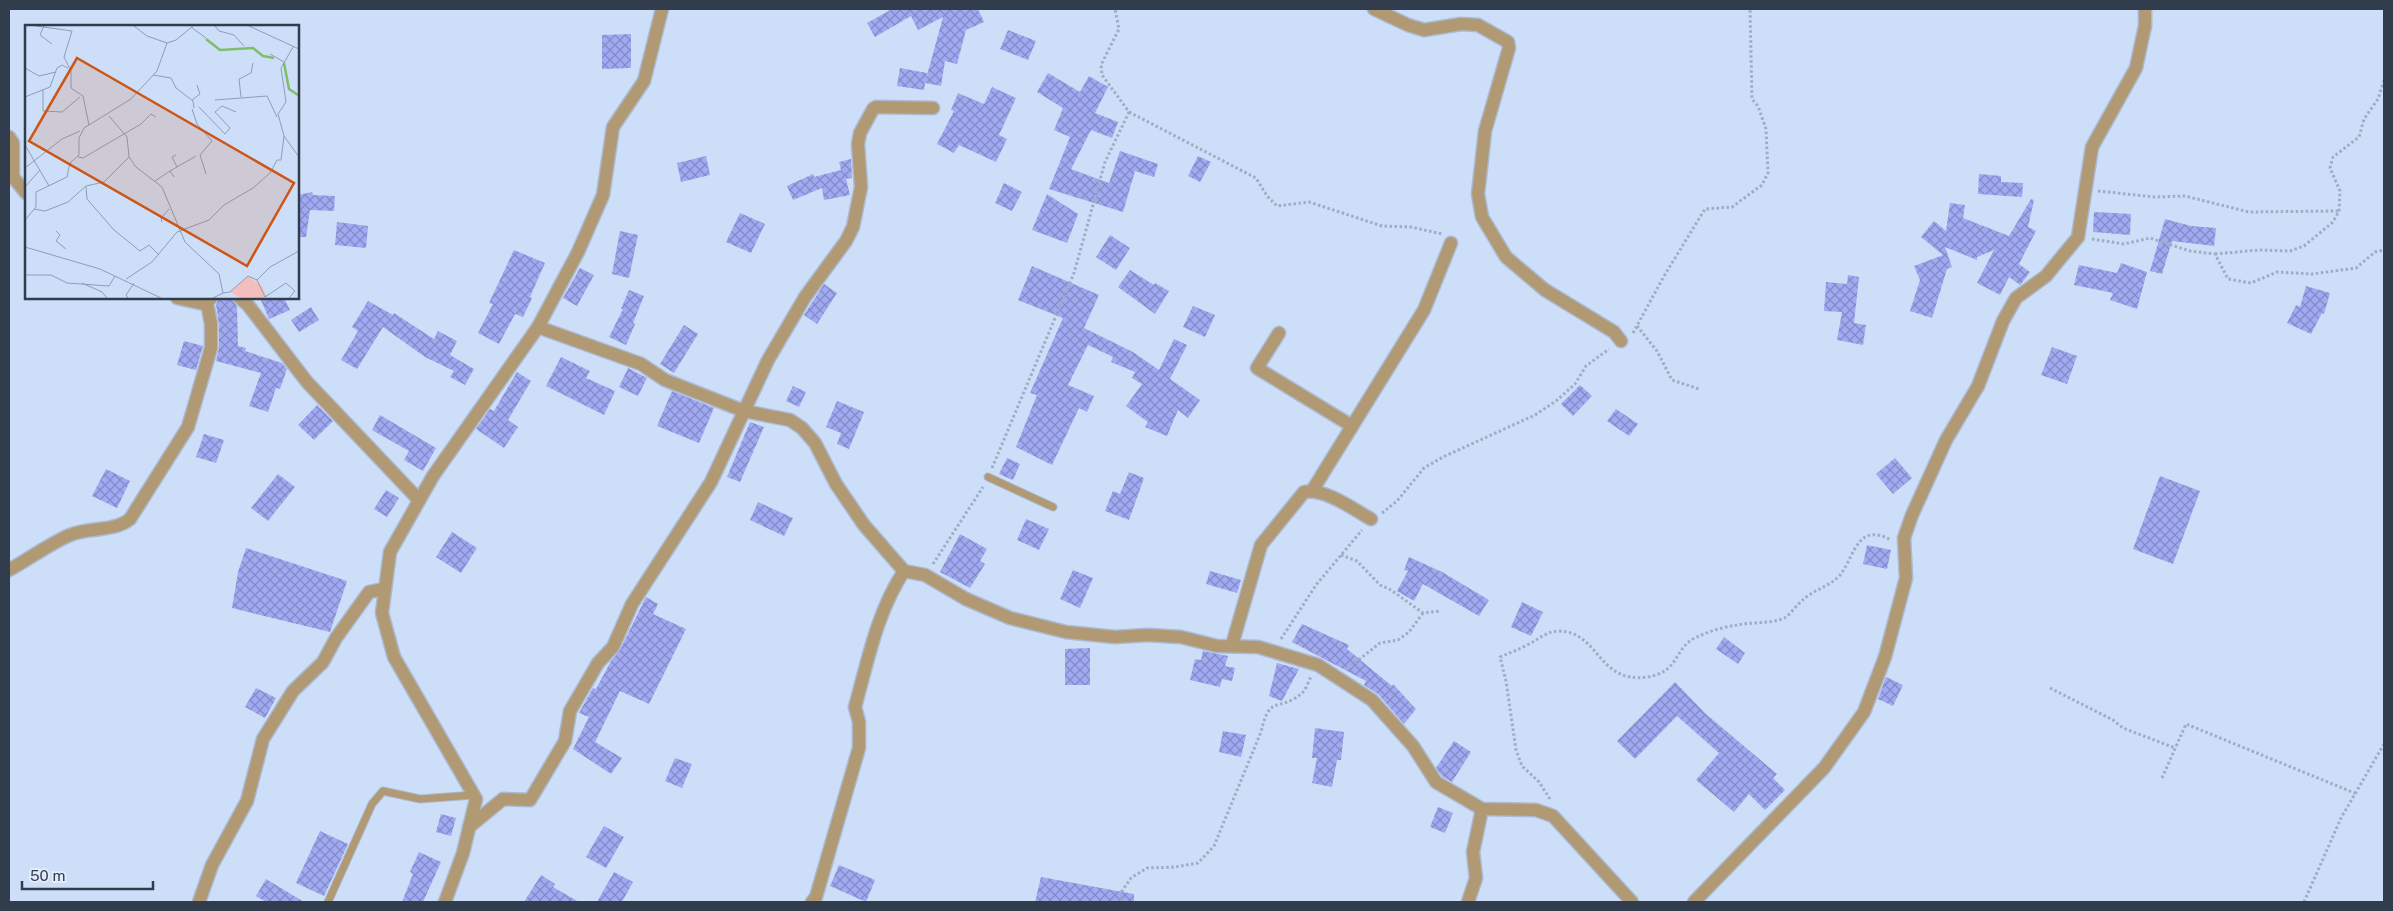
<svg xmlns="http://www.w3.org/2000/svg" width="2393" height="911" font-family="'Public Sans',sans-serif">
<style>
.building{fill:url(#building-cross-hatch)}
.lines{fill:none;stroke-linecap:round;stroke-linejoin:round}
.service-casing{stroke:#abbad2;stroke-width:9}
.minor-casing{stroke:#abbad2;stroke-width:15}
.path{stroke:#9eadc4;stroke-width:3;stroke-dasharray:2.5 2.5;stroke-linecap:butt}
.service{stroke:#b19973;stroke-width:7}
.minor{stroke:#b19973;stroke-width:12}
.inset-river{fill:none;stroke:#7fbe6a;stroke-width:2.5}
.inset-road{fill:none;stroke:#8f9db4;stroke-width:1}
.view{fill:#cd5516;fill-opacity:0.15;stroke:#cd5516;stroke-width:2.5}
.inset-edge{fill:none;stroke:#313c4d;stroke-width:2.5}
</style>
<defs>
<pattern id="building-cross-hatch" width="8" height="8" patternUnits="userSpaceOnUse" patternTransform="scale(1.25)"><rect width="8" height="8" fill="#a0a9f2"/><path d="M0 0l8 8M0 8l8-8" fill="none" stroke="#838bc6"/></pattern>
</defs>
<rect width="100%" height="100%" fill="#cddef8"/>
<g class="building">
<path d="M 892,9 L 978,9 L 984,22 L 966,30 L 957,64 L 945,61 L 941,86 L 925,83 L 924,90 L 897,86 L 900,68 L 927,73 L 926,79 L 943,17 L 918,30 L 911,16 L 875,37 L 867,23 Z"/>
<path d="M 1008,30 L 1036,41 L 1028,60 L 1000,49 Z"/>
<path d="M 631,34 L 631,68 L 602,69 L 602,35 Z"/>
<path d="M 1048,73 L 1080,92 L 1089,76 L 1108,87 L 1095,113 L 1118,122 L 1112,138 L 1091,130 L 1071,169 L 1109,183 L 1120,151 L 1158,164 L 1154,177 L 1135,171 L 1123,212 L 1049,189 L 1070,137 L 1054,130 L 1063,108 L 1037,92 Z"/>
<path d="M 992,87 L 1016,98 L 999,135 L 1007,139 L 996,162 L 959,145 L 954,153 L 937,144 L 954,111 L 951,110 L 958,93 L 984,104 Z"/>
<path d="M 706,156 L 710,175 L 681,182 L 677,163 Z"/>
<path d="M 1198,156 L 1211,162 L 1200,182 L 1188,176 Z"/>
<path d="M 851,159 L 852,178 L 846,179 L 850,195 L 824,200 L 822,188 L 793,200 L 787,186 L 813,174 L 814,177 L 841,170 L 839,162 Z"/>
<path d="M 1979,174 L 2001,176 L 2001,182 L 2023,183 L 2022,197 L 1978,194 Z"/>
<path d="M 1004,183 L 1022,192 L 1012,211 L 995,203 Z"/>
<path d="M 312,192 L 313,195 L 335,196 L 334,211 L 310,210 L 306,237 L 298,237 L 298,195 Z"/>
<path d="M 1047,194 L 1078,214 L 1067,243 L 1032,230 Z"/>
<path d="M 2031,199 L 2034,200 L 2028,227 L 2036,231 L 2019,264 L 2030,272 L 2021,284 L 2020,285 L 2009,277 L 2000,295 L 1977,283 L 1994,250 L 1977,257 L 1977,260 L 1945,247 L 1952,267 L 1947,269 L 1932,318 L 1910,311 L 1920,280 L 1914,266 L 1943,255 L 1921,237 L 1934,221 L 1946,231 L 1950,203 L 1965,205 L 1963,218 L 2009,236 Z"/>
<path d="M 2094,212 L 2131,214 L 2130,235 L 2093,232 Z"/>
<path d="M 740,213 L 765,224 L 751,253 L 726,242 Z"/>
<path d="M 2165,219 L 2191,226 L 2216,228 L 2214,246 L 2172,241 L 2162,274 L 2150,271 Z"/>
<path d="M 337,222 L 368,226 L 366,248 L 335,245 Z"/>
<path d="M 620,231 L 638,235 L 629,278 L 612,274 Z"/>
<path d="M 1110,235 L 1130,248 L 1116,270 L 1096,257 Z"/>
<path d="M 514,250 L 545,263 L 530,297 L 532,298 L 523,317 L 515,314 L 499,344 L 478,333 L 493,304 L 489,303 Z"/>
<path d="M 2121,263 L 2147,272 L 2137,309 L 2110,300 L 2113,293 L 2074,285 L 2079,265 L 2117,273 Z"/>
<path d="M 1032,266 L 1099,295 L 1084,328 L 1133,352 L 1159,370 L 1174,339 L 1187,345 L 1170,379 L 1200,400 L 1188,418 L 1178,410 L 1167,436 L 1145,427 L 1148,422 L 1126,406 L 1142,384 L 1132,378 L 1135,372 L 1111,362 L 1113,357 L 1088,345 L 1068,385 L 1094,396 L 1087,412 L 1079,408 L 1052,465 L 1016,447 L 1037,395 L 1030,393 L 1063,318 L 1018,300 Z"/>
<path d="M 580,268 L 594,275 L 577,306 L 563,298 Z"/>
<path d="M 1130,270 L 1154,285 L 1155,283 L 1169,291 L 1155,314 L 1118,287 Z"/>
<path d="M 1848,275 L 1859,277 L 1854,323 L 1866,325 L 1863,345 L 1837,340 L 1842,312 L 1824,311 L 1826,282 L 1847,284 Z"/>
<path d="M 824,284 L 837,293 L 817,324 L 804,315 Z"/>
<path d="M 2306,286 L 2330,293 L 2324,314 L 2322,313 L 2311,334 L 2287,323 L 2296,305 L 2300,307 Z"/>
<path d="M 629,290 L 644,296 L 633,323 L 635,324 L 626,345 L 609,337 L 623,309 L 621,309 Z"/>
<path d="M 219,298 L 232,298 L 237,307 L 238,346 L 246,348 L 245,351 L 282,363 L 287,369 L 280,389 L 276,388 L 268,412 L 249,406 L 261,373 L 216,361 L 219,348 L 219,324 L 216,305 Z"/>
<path d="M 260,298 L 284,298 L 290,310 L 269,319 Z"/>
<path d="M 368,301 L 393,315 L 394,313 L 434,339 L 438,331 L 457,341 L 450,355 L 474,369 L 465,385 L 450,377 L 454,371 L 425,357 L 383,327 L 357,369 L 341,360 L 358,331 L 352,327 Z"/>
<path d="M 1193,306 L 1215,315 L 1205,337 L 1183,327 Z"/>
<path d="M 311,307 L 319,320 L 299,332 L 291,320 Z"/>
<path d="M 684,325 L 698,334 L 674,373 L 660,364 Z"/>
<path d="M 184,341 L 203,346 L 196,370 L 177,365 Z"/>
<path d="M 2052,347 L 2077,356 L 2067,384 L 2041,375 Z"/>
<path d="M 561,357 L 590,371 L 586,378 L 615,391 L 604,415 L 546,386 Z"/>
<path d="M 628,368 L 647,378 L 638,396 L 619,387 Z"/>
<path d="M 517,372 L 531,381 L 508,420 L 518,427 L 504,448 L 476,429 L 490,409 L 494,411 Z"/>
<path d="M 1580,385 L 1592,396 L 1573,416 L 1561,404 Z"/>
<path d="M 793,386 L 806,392 L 799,407 L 786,401 Z"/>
<path d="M 672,391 L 714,408 L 699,443 L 657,426 Z"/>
<path d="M 837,401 L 864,412 L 849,449 L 837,444 L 841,433 L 826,427 Z"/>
<path d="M 317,405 L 333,421 L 314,440 L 298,425 Z"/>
<path d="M 1616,409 L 1638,424 L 1629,436 L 1607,421 Z"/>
<path d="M 380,415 L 436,448 L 423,471 L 404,460 L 409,451 L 372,430 Z"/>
<path d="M 750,422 L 764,427 L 740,482 L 727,477 Z"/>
<path d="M 204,434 L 224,440 L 216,463 L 196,457 Z"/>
<path d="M 1007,458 L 1020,464 L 1013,480 L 999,474 Z"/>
<path d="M 1895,458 L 1912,478 L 1893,494 L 1876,474 Z"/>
<path d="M 106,469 L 130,481 L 117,508 L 92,496 Z"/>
<path d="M 1129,472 L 1144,478 L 1129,520 L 1105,511 L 1113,491 L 1120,494 Z"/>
<path d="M 278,474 L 295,487 L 268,521 L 251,508 Z"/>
<path d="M 2160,476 L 2200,491 L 2173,564 L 2133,549 Z"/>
<path d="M 386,490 L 399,498 L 387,517 L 374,509 Z"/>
<path d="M 758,502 L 793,518 L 784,536 L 750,520 Z"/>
<path d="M 1026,519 L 1049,529 L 1039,550 L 1017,540 Z"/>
<path d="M 452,532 L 477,548 L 461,573 L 436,557 Z"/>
<path d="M 960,534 L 987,549 L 980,561 L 985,564 L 970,588 L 940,572 Z"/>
<path d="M 1867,545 L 1891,550 L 1887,569 L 1863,564 Z"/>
<path d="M 246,548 L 347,581 L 330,632 L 232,608 L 238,572 Z"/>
<path d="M 1409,557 L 1442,572 L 1489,600 L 1479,616 L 1423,584 L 1414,601 L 1397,591 L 1408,571 L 1404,570 Z"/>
<path d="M 1073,570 L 1093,578 L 1080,608 L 1060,599 Z"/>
<path d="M 1210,571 L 1241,580 L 1237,593 L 1206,584 Z"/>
<path d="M 646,597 L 658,604 L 653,614 L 686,629 L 649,704 L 620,691 L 595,742 L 622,758 L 611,774 L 573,749 L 589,717 L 579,713 L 593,688 L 596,689 L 611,661 L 620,650 Z"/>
<path d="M 1522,602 L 1543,612 L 1531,636 L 1511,627 Z"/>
<path d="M 1302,624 L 1349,645 L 1347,649 L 1392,686 L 1393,684 L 1416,709 L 1404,724 L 1378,694 L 1364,685 L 1366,681 L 1292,642 Z"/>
<path d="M 1724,637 L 1745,653 L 1738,664 L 1716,649 Z"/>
<path d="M 1090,648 L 1090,685 L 1065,685 L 1065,649 Z"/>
<path d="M 1203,651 L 1228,656 L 1225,666 L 1235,668 L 1232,681 L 1222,679 L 1220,687 L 1190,680 L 1195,659 L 1201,660 Z"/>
<path d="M 1277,663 L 1299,669 L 1282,701 L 1269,696 Z"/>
<path d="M 1886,677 L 1903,685 L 1893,706 L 1878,699 Z"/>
<path d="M 1675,682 L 1706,714 L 1777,774 L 1773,778 L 1785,790 L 1765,810 L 1749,794 L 1734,812 L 1696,780 L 1719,753 L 1677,716 L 1635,759 L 1617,741 Z"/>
<path d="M 256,688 L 276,698 L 265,718 L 245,707 Z"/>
<path d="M 1315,728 L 1344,732 L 1341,760 L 1337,760 L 1332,787 L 1312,783 L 1317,758 L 1312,758 Z"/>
<path d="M 1223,731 L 1246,735 L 1241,757 L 1219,752 Z"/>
<path d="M 1454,741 L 1471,752 L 1452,782 L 1442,776 L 1436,768 Z"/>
<path d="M 675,758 L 692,764 L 682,788 L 665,781 Z"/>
<path d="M 1438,807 L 1453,813 L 1445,833 L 1430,827 Z"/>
<path d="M 441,814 L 456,818 L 451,836 L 436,832 Z"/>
<path d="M 604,826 L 624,837 L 606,868 L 586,857 Z"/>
<path d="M 320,831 L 348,844 L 324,896 L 296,883 Z"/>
<path d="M 419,852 L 441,862 L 423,902 L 402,902 L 413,874 L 410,872 Z"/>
<path d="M 839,865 L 875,880 L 866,902 L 830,886 Z"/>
<path d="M 614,872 L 633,882 L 622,902 L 597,902 Z"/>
<path d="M 541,875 L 555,884 L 553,887 L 579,902 L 524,902 Z"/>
<path d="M 1041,877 L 1134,894 L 1134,902 L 1035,902 Z"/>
<path d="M 266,879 L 304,902 L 266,902 L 256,896 Z"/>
</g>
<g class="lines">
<g class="service-casing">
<g id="service">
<path d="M 988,477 L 1053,507"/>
<path d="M 328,902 L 372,804 L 383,791 L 420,799 L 474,795"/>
</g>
</g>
<g class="minor-casing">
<g id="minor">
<path d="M 1374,9 L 1408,25 L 1424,30 L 1461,24 L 1478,25 L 1508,42 L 1509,48 L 1485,131 L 1478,194 L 1482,217 L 1506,257 L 1526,274 L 1545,290 L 1614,332 L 1621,341"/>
<path d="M 9,137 L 13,143 L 13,177 L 26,193"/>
<path d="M 177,298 L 204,304 L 211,298"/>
<path d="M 240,298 L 248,305 L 307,382 L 419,500"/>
<path d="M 538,327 L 641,364 L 665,380 L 744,411 L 790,420 L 802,428 L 815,443 L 836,484 L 864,525 L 904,571 L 925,575 L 966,599 L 1010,618 L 1066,632 L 1115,637 L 1147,635 L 1181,637 L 1217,646 L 1258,647 L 1318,665 L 1372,700 L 1413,746 L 1436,782 L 1482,809 L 1536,810 L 1553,816 L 1632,902"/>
<path d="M 1279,333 L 1257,368 L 1352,426"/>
<path d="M 1312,491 L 1424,310 L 1451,243"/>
<path d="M 9,570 C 29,559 49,544 70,535 C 89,527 114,532 130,519 L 188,427 L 211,348 L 211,324 L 207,303"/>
<path d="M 1232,645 L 1261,545 L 1304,492 C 1325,488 1353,509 1371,519"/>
<path d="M 469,827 L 503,799 L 530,800 L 565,741 L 570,711 L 598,663 L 613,647 L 632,604 L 711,482 L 768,360 L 805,297 L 846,241 L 853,227 L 861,187 L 858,144 L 860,133 L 873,109 L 876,107 L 933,108"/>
<path d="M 199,902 L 212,865 L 247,801 L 263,739 L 293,691 L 323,662 L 336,638 L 369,592 L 384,589"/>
<path d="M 445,902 L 463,853 L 476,799 L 394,657 L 382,613 L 390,552 L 433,476 L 538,327 L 578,252 L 603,195 L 613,127 L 644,81 L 662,9"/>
<path d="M 812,902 L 816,897 L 859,748 L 859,722 L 855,707 C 868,660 877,612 904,571"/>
<path d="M 1468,902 L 1476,878 L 1473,852 L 1482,809"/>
<path d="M 1694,902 L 1824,768 L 1864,712 L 1885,657 L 1906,578 L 1904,538 L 1912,515 L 1946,440 L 1978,386 L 2003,321 L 2016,298 L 2046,276 L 2078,237 L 2092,147 L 2136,68 L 2145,26 L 2145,9"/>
</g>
</g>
<g class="path">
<path d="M 1129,112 L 1256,178 L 1267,196 L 1277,206 L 1309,202 L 1382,226 L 1411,227 L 1442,234"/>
<path d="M 2098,191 L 2154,197 L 2185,196 L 2249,212 L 2339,211"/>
<path d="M 2092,239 L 2124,244 L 2150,238 L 2190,251 L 2215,254 L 2228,279 L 2251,283 L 2277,272 L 2312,274 L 2356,268 L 2375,252 L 2384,250"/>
<path d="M 2215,254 L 2259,250 L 2290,251 L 2304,246 L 2333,222 L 2339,211 L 2340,191 L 2330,168 L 2333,157 L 2359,137 L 2364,119 L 2378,99 L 2384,80"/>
<path d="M 1637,326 L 1657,351 L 1672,380 L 1699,389"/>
<path d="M 1633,333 L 1664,276 L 1705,209 L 1732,207 L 1762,185 L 1768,173 L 1766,129 L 1758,106 L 1752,99 L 1750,9"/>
<path d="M 992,468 L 1074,273 L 1105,162 L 1129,112 L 1102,75 L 1101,65 L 1119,29 L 1115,9"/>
<path d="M 1382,513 L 1397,501 L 1424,468 L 1443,457 L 1535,415 L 1556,401 L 1575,384 L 1586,366 L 1609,349"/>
<path d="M 1341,555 L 1357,561 L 1380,585 L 1391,590 L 1423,613 L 1440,611"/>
<path d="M 933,564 L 983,487"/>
<path d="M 1281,639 L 1316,585 L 1362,530"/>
<path d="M 1347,669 L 1380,643 L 1398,640 L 1409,632 L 1423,613"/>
<path d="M 2050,688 L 2113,720 L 2123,728 L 2175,748"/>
<path d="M 2162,778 L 2186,724 L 2357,794"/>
<path d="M 1550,799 L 1539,782 L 1522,766 L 1516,750 L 1506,681 L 1500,657 C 1509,653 1518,650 1527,645 C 1538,640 1545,632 1558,631 C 1600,631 1597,684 1647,677 C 1681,672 1673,647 1697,637 C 1709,631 1724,627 1737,625 C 1751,622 1767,624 1782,619 C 1789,617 1797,604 1804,599 C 1815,589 1831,586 1841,574 C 1855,554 1858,522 1891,540"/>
<path d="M 1121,902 L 1122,891 L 1131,878 L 1147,868 L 1175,867 L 1198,863 L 1214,846 L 1261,732 C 1270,693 1277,713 1301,694 C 1306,690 1308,682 1311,677"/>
<path d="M 2304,902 L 2341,818 L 2384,744"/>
</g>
<use href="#service" class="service"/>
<use href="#minor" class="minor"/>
</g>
<g transform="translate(25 25)">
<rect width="274" height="274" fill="#cddef8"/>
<path d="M 223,251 L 237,261 L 242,273 L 216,273 L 205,267 Z" fill="#f5bebe"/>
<path class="inset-river" d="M 181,14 L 195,25 L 228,23 L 238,31 L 249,33M 259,38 L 264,64 L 273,70"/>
<path class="inset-road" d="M 11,1 L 47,6 L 39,32 L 46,46 L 46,63 L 58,71 L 64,100M 19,1 L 15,10 L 27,19M 109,1 L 122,11 L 142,18M 190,1 L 194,6 L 209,10 L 219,21M 224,1 L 274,24M 166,2 L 181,13M 245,29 L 259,37M 0,43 L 14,51 L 31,47M 128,50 L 146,53 L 151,63 L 168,76 L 169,83M 18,64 L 18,86 L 37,87 L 55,72M 0,72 L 25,62 L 32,43 L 37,40 L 43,43M 216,72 L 214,54 L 226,48 L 228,38M 167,75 L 175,69 L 172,60M 190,75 L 242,71 L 252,92M 174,82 L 200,109 L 205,103 L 190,87 L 197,81 L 211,87M 167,84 L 172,99 L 187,116 L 175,130 L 181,149M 84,91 L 102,112 L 104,132 L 111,142 L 137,162 L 160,217 L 194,249 L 198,268 L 188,273M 259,111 L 274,132M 0,120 L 24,161M 151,130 L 147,132 L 152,142M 53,132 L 58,133 L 116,99 L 126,89 L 131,92M 0,143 L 37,114 L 55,106M 145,146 L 171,131M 130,156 L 145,146 L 149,152M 0,162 L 15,145M 61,162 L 62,174 L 89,205 L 115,226 L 124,220 L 134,230M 9,184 L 20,186 L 43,177 L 61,161 L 79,157 L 104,132M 0,195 L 11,182 L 11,167 L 42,152 L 45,138 L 54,130 L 54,113 L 59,103 L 106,74 L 132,46 L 142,18 L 151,15 L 168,1M 137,197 L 136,193 L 144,184M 31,206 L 35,210 L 31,216 L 41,224M 0,222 L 75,244 L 136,273M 0,250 L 26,250 L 42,258 L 84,261 L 90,251M 101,254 L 127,237 L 152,207 L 184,195 L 199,180 L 228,163 L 245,148 L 252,135 L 256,135 L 259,111 L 253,89 L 261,77 L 256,43 L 268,22M 232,255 L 240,272M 57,258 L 77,267 L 82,273M 198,268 L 205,267 L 223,251 L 232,255 L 245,242 L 274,226M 240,272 L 261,258 L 270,266 L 264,273M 103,273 L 101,270 L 109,258"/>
<path class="view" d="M 52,33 L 269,158 L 222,241 L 4,116 Z"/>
<rect width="274" height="274" class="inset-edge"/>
</g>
<rect width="2393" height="911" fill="none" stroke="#313c4d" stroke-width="20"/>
<path d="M22 881v8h131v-8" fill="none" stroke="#313c4d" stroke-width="2.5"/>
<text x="30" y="881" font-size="15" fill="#313c4d" stroke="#e0ebfc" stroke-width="4" paint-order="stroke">50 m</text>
</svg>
